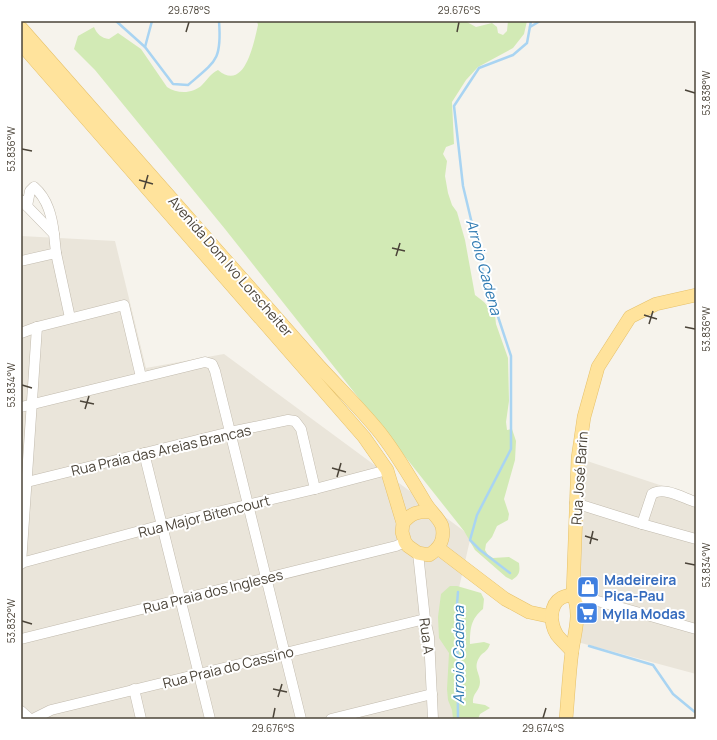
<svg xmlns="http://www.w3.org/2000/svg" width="717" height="740" font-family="Manrope,sans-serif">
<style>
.residential{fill:#eae5da}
.green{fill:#d2eab5}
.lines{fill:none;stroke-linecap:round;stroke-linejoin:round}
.stream{stroke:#a9d4f2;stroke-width:2.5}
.minor-casing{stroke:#c2bbae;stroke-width:11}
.major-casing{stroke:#e6c16a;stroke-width:14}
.minor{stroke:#fff;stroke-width:10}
.major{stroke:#ffe39c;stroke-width:13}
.ticks{fill:none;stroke:#4b4439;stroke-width:1.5}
.labels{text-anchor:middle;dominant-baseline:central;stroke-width:4;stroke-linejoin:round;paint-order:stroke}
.street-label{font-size:14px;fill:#4b4439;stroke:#fff}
.shop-label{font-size:14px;font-weight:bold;fill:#366cbe;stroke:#fff;text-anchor:start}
.water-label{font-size:15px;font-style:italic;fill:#2e7ab2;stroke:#fff}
.neatline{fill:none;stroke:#4b4439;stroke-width:1.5}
.ticks-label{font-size:10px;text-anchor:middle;fill:#4b4439}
</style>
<rect width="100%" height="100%" fill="#f6f3ec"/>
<g class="residential">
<path d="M 21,236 L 115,241 L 146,368 L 224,354 L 464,531 L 470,540 L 458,592 L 458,719 L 21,719 Z"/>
<path d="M 578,458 L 696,497 L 696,674 L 570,640 Z"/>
</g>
<g class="green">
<path d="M 257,21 L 465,21 L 476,27 L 492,23 L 497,27 L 498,33 L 503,35 L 507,31 L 508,21 L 527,21 L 524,34 L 513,48 L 478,67 L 466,80 L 452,102 L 454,144 L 446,147 L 443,154 L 447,161 L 445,176 L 448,193 L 452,205 L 457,212 L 465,240 L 475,295 L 484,302 L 495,315 L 496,324 L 508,358 L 509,401 L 506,422 L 507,430 L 512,429 L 516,441 L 515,460 L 504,499 L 509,514 L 508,520 L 497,526 L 492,537 L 486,544 L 485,550 L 488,555 L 493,558 L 509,557 L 519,563 C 520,571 520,575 512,580 L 506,577 L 475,550 L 464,531 L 225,229 L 95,70 L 74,49 L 78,36 L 94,27 C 97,34 101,38 109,39 L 118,33 L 141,49 L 167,87 C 177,94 193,94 202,85 C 208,79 210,74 218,70 C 245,93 254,42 258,25 Z"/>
<path d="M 450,586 L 457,586 L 481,593 L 484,599 L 483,609 C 471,619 470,628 470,644 L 484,642 L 490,644 C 487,653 482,652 479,658 C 473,668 480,673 480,682 C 480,691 472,693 473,703 L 485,705 L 490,708 L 480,714 L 478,719 L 453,719 L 452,710 L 448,700 L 447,689 L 449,653 L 439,638 L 438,617 L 441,594 Z"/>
</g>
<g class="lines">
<g class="stream">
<path d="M 116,21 L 145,47 L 173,84 L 188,85 C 216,61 222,60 219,21"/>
<path d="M 530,27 L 540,21"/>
<path d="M 145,47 L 152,21"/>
<path d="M 510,573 L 480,550 L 470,540 L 477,515 L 511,449 L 511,356 L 484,274 L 463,186 L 454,106 L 479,68 L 513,55 L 527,43 L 531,21"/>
<path d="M 589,646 L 653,665 L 673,694 L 696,713"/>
<path d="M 458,719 L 457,604 L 458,592"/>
</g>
<g class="minor-casing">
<g id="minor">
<path d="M 21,200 L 54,234 L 56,253 L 70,318"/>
<path d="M 27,206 L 30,191 L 34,187 C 48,199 52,217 54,234"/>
<path d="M 21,261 L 56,253"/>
<path d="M 21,333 L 37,327 L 124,305 L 141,377"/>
<path d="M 21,407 L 205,362 L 212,364 L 215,371 L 301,719"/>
<path d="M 144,453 L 210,719"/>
<path d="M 27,482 L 230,432 L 288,420 L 295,421 L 301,429 L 315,489"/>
<path d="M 575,503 L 642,524 L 696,539"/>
<path d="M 642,524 L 652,494 C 664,486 683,498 696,502"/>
<path d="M 418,553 L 425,619 L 429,637 L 433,719"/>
<path d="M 21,563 L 162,525 L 315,489 L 387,470"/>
<path d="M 21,564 L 37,327"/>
<path d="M 573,594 L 696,629"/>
<path d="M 21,639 L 396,546 L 405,542"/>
<path d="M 134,689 L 141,719"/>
<path d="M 21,711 L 30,719"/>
<path d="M 33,719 L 51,710 L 425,619"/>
<path d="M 331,719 L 432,694"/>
</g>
</g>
<g class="major-casing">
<g id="major">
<path d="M 21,28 C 121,140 219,253 318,365 C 339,388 362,410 381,434 C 398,456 412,480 426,504 C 431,512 439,518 442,526 C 445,540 440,548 429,555 L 418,553 L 408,546 L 405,542 L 402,532 L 403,523 L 387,470 L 364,437 L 21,44"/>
<path d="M 403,523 C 411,513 418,511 431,512"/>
<path d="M 438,548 L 505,599 L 529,612 L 552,617"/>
<path d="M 572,651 C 567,646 561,640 557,635 C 550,624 549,605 561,598 C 564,596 570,595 573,594"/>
<path d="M 566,719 C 568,697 569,674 572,651 C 575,631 581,614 573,594 L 578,458 L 584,417 L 598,367 L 630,317 L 656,304 L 696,295"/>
</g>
</g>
<use href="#minor" class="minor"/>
<use href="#major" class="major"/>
</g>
<path class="ticks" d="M 186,32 L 189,22M 457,32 L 459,22M 685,90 L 695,93M 22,149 L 32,151M 139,180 L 153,184M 144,189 L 148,175M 392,248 L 405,251M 396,256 L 400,243M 644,315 L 657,319M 649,324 L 653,311M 685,327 L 695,329M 22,385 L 32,388M 80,401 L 94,404M 85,409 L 89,396M 332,468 L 346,472M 337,477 L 341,463M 585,536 L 598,540M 590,544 L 593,531M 685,563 L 695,565M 22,621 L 32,624M 273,689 L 287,692M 278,697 L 282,684M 273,718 L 275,708M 543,718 L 546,708"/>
<defs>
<g id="shop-square" transform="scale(1.15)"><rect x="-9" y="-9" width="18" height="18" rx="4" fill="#3f7fe0" stroke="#fff"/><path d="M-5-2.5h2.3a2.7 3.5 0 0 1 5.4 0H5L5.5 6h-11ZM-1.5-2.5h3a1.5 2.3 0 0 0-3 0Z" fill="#fff"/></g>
<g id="supermarket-square" transform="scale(1.15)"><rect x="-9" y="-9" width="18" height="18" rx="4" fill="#3f7fe0" stroke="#fff"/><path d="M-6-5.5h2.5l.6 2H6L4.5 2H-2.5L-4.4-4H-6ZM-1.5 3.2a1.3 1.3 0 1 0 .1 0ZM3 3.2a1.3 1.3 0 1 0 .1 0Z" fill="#fff"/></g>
</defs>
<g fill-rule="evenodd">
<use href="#shop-square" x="588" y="587"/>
<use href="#supermarket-square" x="587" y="613"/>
</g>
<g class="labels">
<g class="street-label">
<text transform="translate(231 266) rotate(49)">Avenida Dom Ivo Lorscheiter</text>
<text transform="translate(161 450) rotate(-13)">Rua Praia das Areias Brancas</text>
<text transform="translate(579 478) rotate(-86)">Rua José Barin</text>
<text transform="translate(204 516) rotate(-14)">Rua Major Bitencourt</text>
<text transform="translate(213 591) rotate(-14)">Rua Praia dos Ingleses</text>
<text transform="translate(427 636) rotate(83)">Rua A</text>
<text transform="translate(228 667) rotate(-14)">Rua Praia do Cassino</text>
</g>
<g class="shop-label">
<text x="604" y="579">Madeireira<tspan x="604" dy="16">Pica-Pau</tspan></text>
<text x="602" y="613">Mylla Modas</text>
</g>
<g class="water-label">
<text transform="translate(484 267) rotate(75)">Arroio Cadena</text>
<text transform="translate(458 655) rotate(-90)">Arroio Cadena</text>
</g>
</g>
<rect width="717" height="740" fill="none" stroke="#ffffff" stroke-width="44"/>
<rect x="22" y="22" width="673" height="696" class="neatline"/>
<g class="ticks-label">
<text x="189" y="14">29.678°S</text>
<text x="459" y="14">29.676°S</text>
<text transform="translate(706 93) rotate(-90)" y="4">53.838°W</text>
<text transform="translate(11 149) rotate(-90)" y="4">53.836°W</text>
<text transform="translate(706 329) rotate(-90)" y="4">53.836°W</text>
<text transform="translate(11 385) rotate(-90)" y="4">53.834°W</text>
<text transform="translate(706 565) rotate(-90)" y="4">53.834°W</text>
<text transform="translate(11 621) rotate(-90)" y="4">53.832°W</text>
<text x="273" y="732">29.676°S</text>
<text x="543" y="732">29.674°S</text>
</g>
</svg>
